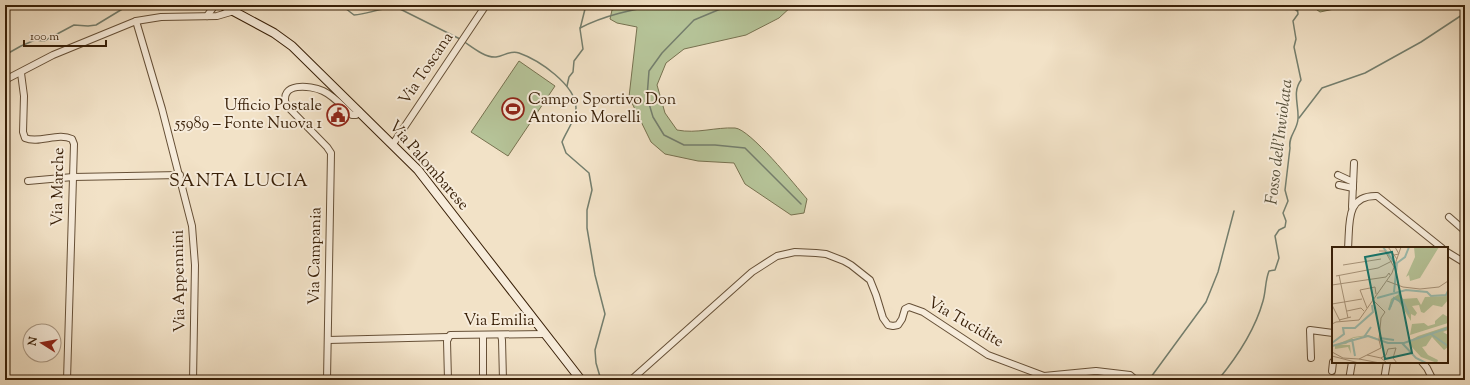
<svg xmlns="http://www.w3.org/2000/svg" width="1470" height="385" font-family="'Sorts Mill Goudy',serif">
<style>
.green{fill:#b6c499;stroke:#777250}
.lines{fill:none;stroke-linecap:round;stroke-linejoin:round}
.stream{stroke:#747e6d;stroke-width:1.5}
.street-casing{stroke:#665037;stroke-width:8}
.secondary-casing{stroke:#381f07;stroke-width:10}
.street{stroke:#f7ecdb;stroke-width:6}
.secondary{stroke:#f7ecdb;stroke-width:8}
.labels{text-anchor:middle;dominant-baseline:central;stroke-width:4;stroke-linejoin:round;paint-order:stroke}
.street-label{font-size:16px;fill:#381f07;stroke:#f7ecdb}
.poi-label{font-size:16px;fill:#381f07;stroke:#f7ecdb;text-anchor:start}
.water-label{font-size:17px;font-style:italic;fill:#564f3a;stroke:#f7ecdb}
.quarter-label{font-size:18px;letter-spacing:1px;fill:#381f07;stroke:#f7ecdb}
.inset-river{fill:none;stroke:#9cbeb1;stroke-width:2}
.inset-road{fill:none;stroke:#a8947a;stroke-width:1}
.view{fill:#0f766e;fill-opacity:0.15;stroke:#0f766e;stroke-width:2}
.inset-edge{fill:none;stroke:#381f07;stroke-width:2}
</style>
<rect width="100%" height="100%" fill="#f2e2c7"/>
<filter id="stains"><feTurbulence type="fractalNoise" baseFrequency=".005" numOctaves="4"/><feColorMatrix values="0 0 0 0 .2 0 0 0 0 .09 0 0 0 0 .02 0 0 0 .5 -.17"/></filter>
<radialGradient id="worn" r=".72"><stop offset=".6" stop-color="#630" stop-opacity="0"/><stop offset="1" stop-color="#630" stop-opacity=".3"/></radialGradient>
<g class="green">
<path d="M 630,5 L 793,5 L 779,18 L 746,35 L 684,49 L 666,63 L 657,85 L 665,113 L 677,130 C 697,134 715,127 735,128 C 750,129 795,185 807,199 L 804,213 L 791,215 L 745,184 L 734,163 L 698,161 L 665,154 L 651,142 L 629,97 L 637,27 L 617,23 L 610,19 L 612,10 Z"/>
<path d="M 1310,5 L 1353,5 L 1320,12 Z"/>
<path d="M 519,61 L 555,86 L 508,156 L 471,132 Z"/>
</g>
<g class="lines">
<g class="stream">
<path d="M 341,5 L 354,15 C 371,14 381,6 400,9 L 460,39"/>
<path d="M 730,5 L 694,20 L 662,53 L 649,71 L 647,97 L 653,117 L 664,135 L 684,145 L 715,145 L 745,148 L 801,204"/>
<path d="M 1289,5 L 1297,11"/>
<path d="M 580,28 C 605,15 631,10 659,5"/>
<path d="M 463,41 C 472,47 485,58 496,57 C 504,56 510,50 519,53 C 539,60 576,85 576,108 C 575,121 567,130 562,142 L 566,153 L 589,173 L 592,190 L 587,210 L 587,228 L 595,275 L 605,314 L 595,350 L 596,363 L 601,380"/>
<path d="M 5,55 L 21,46 L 35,40 L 44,41 L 74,25 L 88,26 L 96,25 L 129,5"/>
<path d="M 567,86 L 569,77 L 573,72 L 574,61 L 583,49 L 580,29 L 586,5"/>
<path d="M 1299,118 L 1322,88 L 1365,73 L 1421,42 L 1465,13"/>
<path d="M 1154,380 L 1151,377 L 1206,302 L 1218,272 L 1234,211"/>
<path d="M 1218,380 C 1237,357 1255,330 1263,301 C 1266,291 1265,281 1269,271 L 1275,270 L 1279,258 L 1275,236 L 1279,230 L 1285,227 L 1286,221 L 1283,213 L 1288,201 L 1285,190 L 1290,148 C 1288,136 1297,131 1298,119 C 1299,105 1292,92 1301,80 L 1294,47 L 1296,39 L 1293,21 L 1298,14 L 1297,5"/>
</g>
<g class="street-casing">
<g id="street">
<path d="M 5,7 L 9,5"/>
<path d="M 207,16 L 215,5"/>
<path d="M 136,21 L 162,109 L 192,226 L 195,265 L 193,380"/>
<path d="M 21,73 L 24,96 L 23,132 L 25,138 C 39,144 58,132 72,139 L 74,144 L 67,380"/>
<path d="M 5,80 L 53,55 L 136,21 L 161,17 L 217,16 L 234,11"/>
<path d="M 393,144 L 486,5"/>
<path d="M 1338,175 L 1353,182"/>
<path d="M 28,181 L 73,177 L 180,175"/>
<path d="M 1339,185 L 1353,188"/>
<path d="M 1352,207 L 1354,163"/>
<path d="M 1449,217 L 1465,231"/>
<path d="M 1348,248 C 1350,224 1345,195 1377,196 L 1442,248"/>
<path d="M 1447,252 L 1465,263"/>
<path d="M 483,335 L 483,380"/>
<path d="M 501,335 L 502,340 L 503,380"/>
<path d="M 328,340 L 448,337"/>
<path d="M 1311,358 L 1310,330 L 1333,333"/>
<path d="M 1422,362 L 1427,368 L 1433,380"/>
<path d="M 1332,371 L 1333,362"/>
<path d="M 327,380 L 331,153 L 327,147 L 286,105 C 279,82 310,85 323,91 C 334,96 343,107 352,115 L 356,115 L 359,111"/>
<path d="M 448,380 L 447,341 L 450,335 L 545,334"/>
<path d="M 631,380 L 752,272 L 777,256 L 795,252 L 816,253 L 826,254 L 844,261 L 851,265 L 870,280 L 876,295 L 883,318 L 888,325 L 893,326 L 898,325 L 902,319 L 905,309 L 909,307 L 923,312 L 988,355 L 1044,376 L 1096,371 L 1130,375 L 1136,380"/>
<path d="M 1349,380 L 1352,362"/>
<path d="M 1384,380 L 1387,362"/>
</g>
</g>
<g class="secondary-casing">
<path id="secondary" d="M 222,5 L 274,33 L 292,46 L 418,170 L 581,380"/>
</g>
<use href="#street" class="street"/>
<use href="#secondary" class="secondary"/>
</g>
<defs>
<g id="stadium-ring" transform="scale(1.15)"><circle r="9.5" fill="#f7ecdb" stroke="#8f2418" stroke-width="1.5"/><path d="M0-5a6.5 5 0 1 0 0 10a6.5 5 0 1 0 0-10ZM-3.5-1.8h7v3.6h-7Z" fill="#8f2418"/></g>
<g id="civic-ring" transform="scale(1.15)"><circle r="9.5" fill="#f7ecdb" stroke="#8f2418" stroke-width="1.5"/><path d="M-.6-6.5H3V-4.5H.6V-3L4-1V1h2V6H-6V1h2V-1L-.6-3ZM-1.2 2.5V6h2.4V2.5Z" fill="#8f2418"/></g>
</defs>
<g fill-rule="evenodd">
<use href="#stadium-ring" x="513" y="109"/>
<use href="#civic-ring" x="338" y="115"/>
</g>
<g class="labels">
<g class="street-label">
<text transform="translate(427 69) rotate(-56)">Via Toscana</text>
<text transform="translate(428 166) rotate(49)">Via Palombarese</text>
<text transform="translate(59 187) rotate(-89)">Via Marche</text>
<text transform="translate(316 256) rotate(-89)">Via Campania</text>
<text transform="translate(180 281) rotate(-91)">Via Appennini</text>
<text x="499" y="321">Via Emilia</text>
<text transform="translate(965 323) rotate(30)">Via Tucidite</text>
</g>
<g class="poi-label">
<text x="528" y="100">Campo Sportivo Don<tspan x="528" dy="18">Antonio Morelli</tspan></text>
<text x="322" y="106" text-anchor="end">Ufficio Postale<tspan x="322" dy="18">55989 – Fonte Nuova 1</tspan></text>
</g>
<g class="water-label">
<text transform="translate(1280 142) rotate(-83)">Fosso dell'Inviolata</text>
</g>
<g class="quarter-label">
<text x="239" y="182">SANTA LUCIA</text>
</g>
</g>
<g transform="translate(1332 247)">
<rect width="116" height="116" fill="#f2e2c7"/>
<path d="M 82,0 L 107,0 L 88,31 L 78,34 L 77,28 L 74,30 L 83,10 ZM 67,47 L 70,52 L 85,51 L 89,58 L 93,50 L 116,49 L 116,53 L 110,60 L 101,58 L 92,66 L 89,65 L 87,58 L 80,59 L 85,66 L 83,69 L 79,67 L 79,74 L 65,52 L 60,53 L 60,59 L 56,63 L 59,52 ZM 111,67 L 116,70 L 116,76 L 78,88 L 80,77 L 92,76 L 96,79 L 103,77 L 103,74 ZM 116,79 L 116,83 L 111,85 L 116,88 L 116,100 L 112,103 L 100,90 L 94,99 L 90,100 L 96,108 L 106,113 L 105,116 L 89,110 L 78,98 L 79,93 L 86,89 ZM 36,88 L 47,92 L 35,89 L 21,91 L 14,97 L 7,98 L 18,98 L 19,107 L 16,100 L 3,102 L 3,99 L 1,99 L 22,90 Z" fill="#b6c499"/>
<path class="inset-river" d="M 51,0 L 62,15M 62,45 L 65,16 L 73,10 L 77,0M 67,46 L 77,67M 45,51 L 74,43 L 95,45 L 99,49 L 114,48 L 116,44M 57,63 L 62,51 L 72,57M 99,87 L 116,99M 32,90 L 39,80M 48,91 L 62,93M 20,92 L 23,109M 0,96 L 12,87 L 11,81 L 23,81 L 41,65 L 40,58M 70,96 L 84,111 L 94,116M 0,99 L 36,89 L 56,96 L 72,96 L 116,81"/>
<path class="inset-road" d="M 56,0 L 65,12M 47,4 L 53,4 L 62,20M 62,8 L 67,7 L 63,0M 11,18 L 49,12M 7,28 L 16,71M 4,29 L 46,21 L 60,14M 55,34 L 71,40 L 88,42 L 107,40 L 116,34M 0,38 L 54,30 L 57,26 L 58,28M 0,57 L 30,52M 0,58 L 8,74M 35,61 L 28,43 L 43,40 L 44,47M 15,64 L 29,61 L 32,64M 7,73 L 19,70M 0,77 L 4,75 L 27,73 L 60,26 L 69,0M 0,105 L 11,111 L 27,112M 35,108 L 49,101 L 47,93 L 49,71 L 53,65 L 40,52M 0,109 L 27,116M 49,111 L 54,108 L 56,102 L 64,101 L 61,111 L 65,116M 27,112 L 35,108 L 49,111 L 55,116M 27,112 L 48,116"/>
<path class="view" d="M 60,5 L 80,106 L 53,112 L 33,10 Z"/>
<rect width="116" height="116" class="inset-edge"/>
</g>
<rect width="1470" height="385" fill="none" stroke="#f2e2c7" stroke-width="20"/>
<rect x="6" y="6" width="1458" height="373" fill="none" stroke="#381f07" stroke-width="2"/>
<rect x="10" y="10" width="1450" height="365" fill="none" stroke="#381f07"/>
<g transform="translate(42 343) rotate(281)"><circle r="19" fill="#f7ecdb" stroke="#ab9a86"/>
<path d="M0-3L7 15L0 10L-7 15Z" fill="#8f2418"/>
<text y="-6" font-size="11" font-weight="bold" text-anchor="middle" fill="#381f07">N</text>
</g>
<path d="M24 40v6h82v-6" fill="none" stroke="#381f07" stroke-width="2"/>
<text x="30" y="40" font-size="12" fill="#381f07" stroke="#f7ecdb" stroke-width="3" paint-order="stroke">100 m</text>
<rect width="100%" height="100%" filter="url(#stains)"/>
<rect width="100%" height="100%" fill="url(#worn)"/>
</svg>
